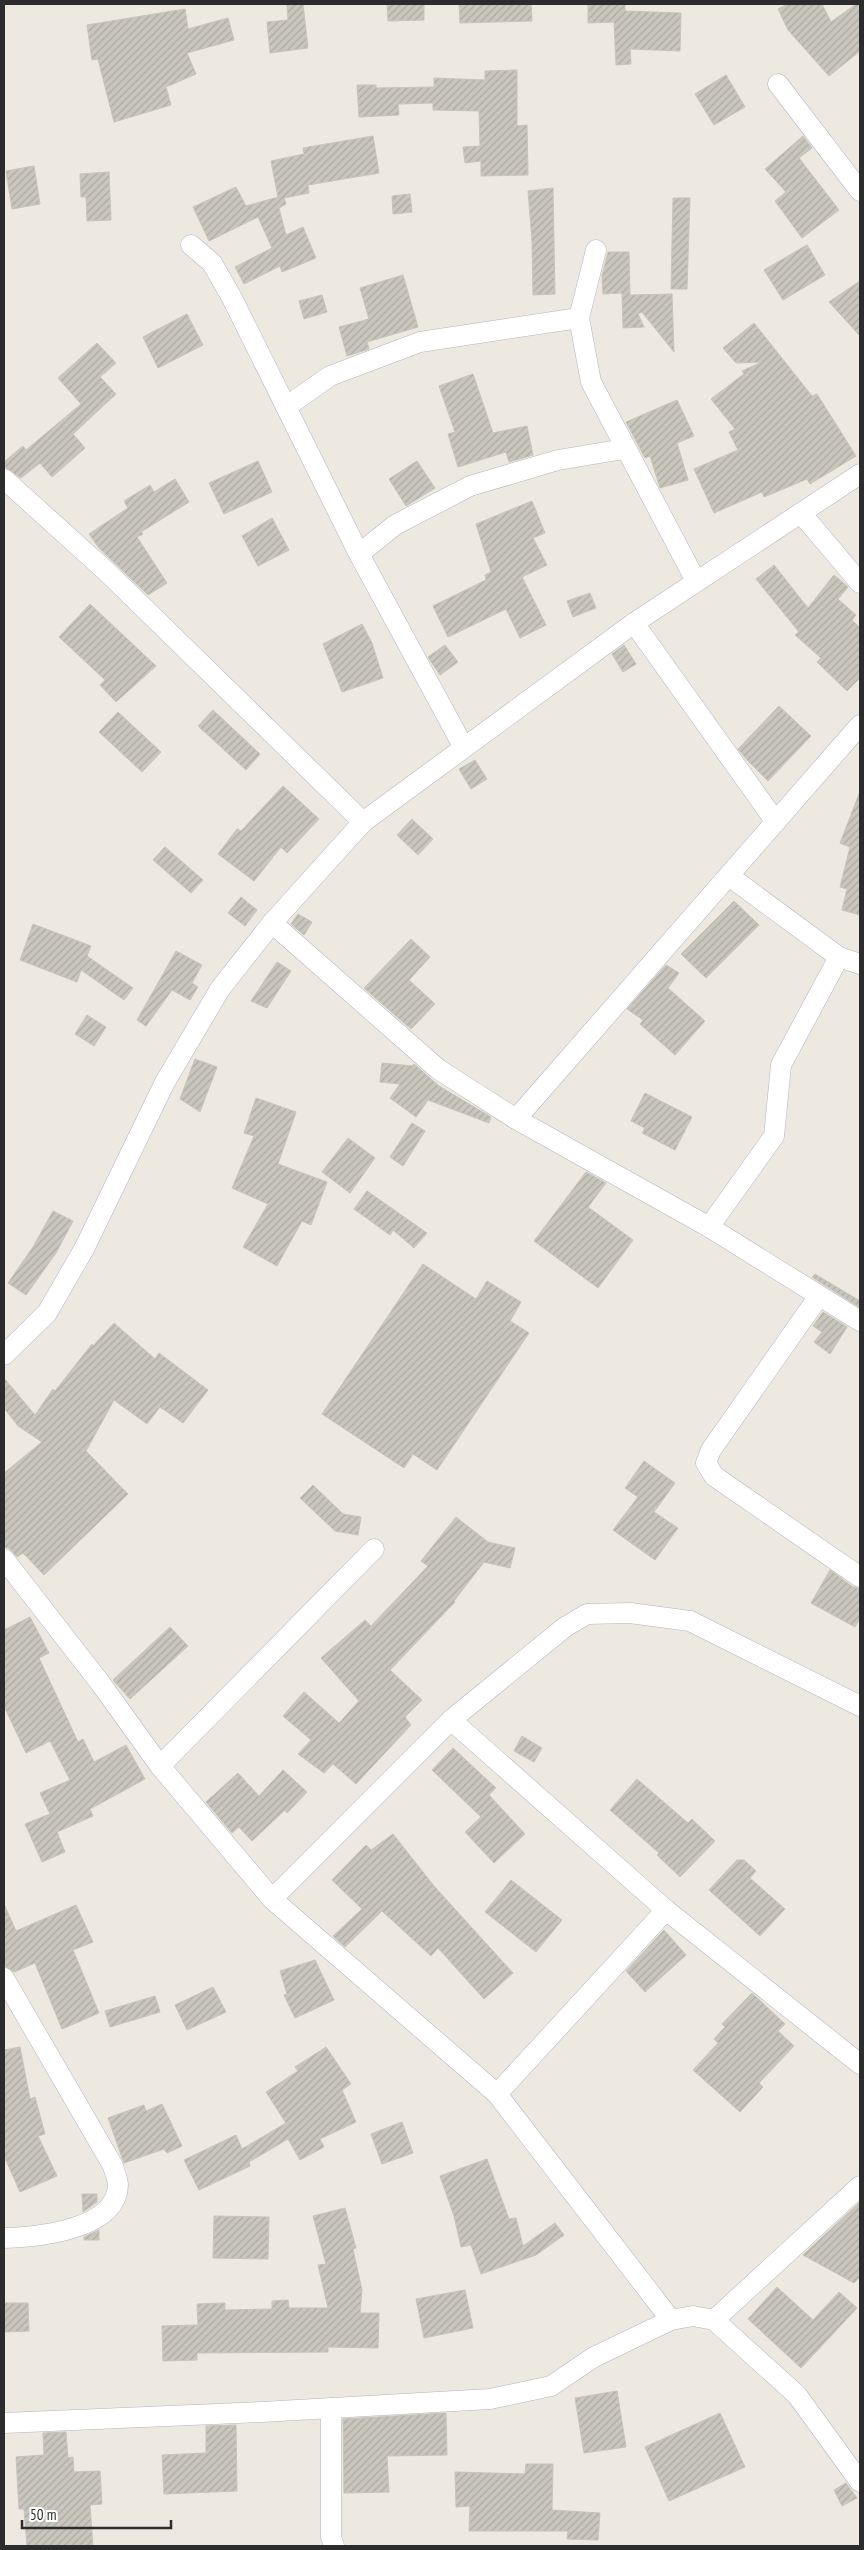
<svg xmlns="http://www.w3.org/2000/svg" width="864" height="2550" font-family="'PT Sans Narrow',sans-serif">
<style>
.building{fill:url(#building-hatch);stroke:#c9c4b9}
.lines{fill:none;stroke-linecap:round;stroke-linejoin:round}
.minor-casing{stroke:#b3b5bf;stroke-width:21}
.minor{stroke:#fff;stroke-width:20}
</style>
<defs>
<pattern id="building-hatch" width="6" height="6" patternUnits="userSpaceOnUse" patternTransform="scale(1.25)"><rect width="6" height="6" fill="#c9c6be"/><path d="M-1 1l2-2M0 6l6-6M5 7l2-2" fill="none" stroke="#adaaa3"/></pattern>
</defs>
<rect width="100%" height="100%" fill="#ede8e0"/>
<g class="building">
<path d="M 287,4 L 303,4 L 308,48 L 270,53 L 267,22 L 288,20 Z"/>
<path d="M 387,4 L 424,4 L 424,20 L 388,21 Z"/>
<path d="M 459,4 L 531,4 L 532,21 L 460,23 Z"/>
<path d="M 588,4 L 625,4 L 625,11 L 681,13 L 680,51 L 630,49 L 631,64 L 616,65 L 614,22 L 588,23 Z"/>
<path d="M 788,4 L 822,4 L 831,22 L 856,4 L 860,4 L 860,51 L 829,76 L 788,30 L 778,9 Z"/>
<path d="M 185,9 L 188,29 L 228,18 L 234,40 L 187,53 L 196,74 L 166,87 L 171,105 L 114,122 L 98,59 L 92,60 L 87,25 Z"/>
<path d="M 517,70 L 517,126 L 527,125 L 528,175 L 481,176 L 481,161 L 465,163 L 463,147 L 480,146 L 479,111 L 433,110 L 433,103 L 398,104 L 399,115 L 359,117 L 357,85 L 376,85 L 376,88 L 434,87 L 434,78 L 485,80 L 485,71 Z"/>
<path d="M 726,75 L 745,107 L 714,125 L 695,94 Z"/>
<path d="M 373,136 L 379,173 L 308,185 L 309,193 L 284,198 L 286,204 L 279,208 L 286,235 L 303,227 L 316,258 L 282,272 L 280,266 L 244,284 L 235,267 L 272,248 L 258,217 L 209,241 L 193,207 L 236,187 L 246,206 L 278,197 L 271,161 L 304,154 L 303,148 Z"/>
<path d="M 803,136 L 812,148 L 799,158 L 839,210 L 802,238 L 775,201 L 786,192 L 765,169 Z"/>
<path d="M 34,166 L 40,204 L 12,209 L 6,171 Z"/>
<path d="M 109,172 L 111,220 L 87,221 L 86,197 L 81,197 L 80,174 Z"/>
<path d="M 553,188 L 555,294 L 533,295 L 532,241 L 528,191 Z"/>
<path d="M 410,194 L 412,212 L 393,214 L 392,196 Z"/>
<path d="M 673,198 L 690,198 L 687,289 L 671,289 Z"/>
<path d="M 807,245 L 825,275 L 783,300 L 764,270 Z"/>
<path d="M 608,252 L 629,252 L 630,295 L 672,294 L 674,352 L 642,312 L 638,314 L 644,327 L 623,328 L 622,293 L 603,294 L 602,276 Z"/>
<path d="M 403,275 L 418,327 L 367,342 L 369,349 L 347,356 L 339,327 L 369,319 L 360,288 Z"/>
<path d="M 860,281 L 860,336 L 829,302 Z"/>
<path d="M 322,295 L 327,312 L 304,319 L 299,301 Z"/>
<path d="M 187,314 L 203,345 L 158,368 L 143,337 Z"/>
<path d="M 754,323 L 812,396 L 817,394 L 856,456 L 810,484 L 807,479 L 764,497 L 762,492 L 714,513 L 694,469 L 738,450 L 729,432 L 735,429 L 711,399 L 744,374 L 742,371 L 762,362 L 736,363 L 723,348 Z"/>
<path d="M 97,343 L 116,363 L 100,377 L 116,394 L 73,434 L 85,448 L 52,477 L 40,463 L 21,478 L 5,467 L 4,462 L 23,446 L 26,450 L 81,404 L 58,378 Z"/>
<path d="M 473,374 L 493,433 L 527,426 L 533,455 L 509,462 L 506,452 L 458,467 L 448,434 L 455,432 L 439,386 Z"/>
<path d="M 677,400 L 694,436 L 677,443 L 688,480 L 660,488 L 650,456 L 645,458 L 626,422 Z"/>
<path d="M 258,461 L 272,492 L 224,514 L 209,483 Z"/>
<path d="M 417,461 L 435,488 L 406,506 L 389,479 Z"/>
<path d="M 175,479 L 189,502 L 141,532 L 143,534 L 137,537 L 167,583 L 148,595 L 99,548 L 89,534 L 128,508 L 124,501 L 150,485 L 154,492 Z"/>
<path d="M 532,501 L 545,533 L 533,538 L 547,565 L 522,577 L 546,625 L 520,638 L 506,609 L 448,637 L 433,606 L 486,580 L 485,575 L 491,572 L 476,524 Z"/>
<path d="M 272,518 L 289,550 L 258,566 L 242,536 Z"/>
<path d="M 774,565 L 808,608 L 834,575 L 848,587 L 838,599 L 856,615 L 852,620 L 860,628 L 860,678 L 847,691 L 817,662 L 821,658 L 795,635 L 799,632 L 756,579 Z"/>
<path d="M 590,593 L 596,608 L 573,617 L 567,601 Z"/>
<path d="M 90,604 L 156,666 L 116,702 L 100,685 L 105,680 L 59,637 Z"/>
<path d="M 362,624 L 372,643 L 383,678 L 342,692 L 323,644 Z"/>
<path d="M 445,645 L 458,662 L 440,675 L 428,657 Z"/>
<path d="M 624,645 L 636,664 L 623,672 L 612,654 Z"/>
<path d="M 779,706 L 811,736 L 768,781 L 747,760 L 738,749 Z"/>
<path d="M 213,710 L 260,754 L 246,770 L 198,726 Z"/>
<path d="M 118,712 L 161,752 L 142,772 L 99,732 Z"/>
<path d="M 475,760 L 487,779 L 471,789 L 459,769 Z"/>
<path d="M 283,786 L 319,819 L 287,853 L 281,847 L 254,881 L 218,854 L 237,829 L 241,831 Z"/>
<path d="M 859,794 L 860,794 L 860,915 L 842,910 L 847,889 L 840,887 L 850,847 L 840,843 Z"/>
<path d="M 412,819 L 433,839 L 418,855 L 397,835 Z"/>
<path d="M 165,847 L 203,880 L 191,893 L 153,860 Z"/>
<path d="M 241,897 L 257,910 L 245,926 L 228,913 Z"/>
<path d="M 734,901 L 759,925 L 706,978 L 681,954 Z"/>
<path d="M 298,914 L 312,922 L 304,935 L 291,924 Z"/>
<path d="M 33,924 L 91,946 L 87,956 L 133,988 L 124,1000 L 81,970 L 77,982 L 20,960 Z"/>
<path d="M 411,939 L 430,957 L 409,980 L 435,1004 L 411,1029 L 364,988 Z"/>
<path d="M 176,951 L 202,965 L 192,983 L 198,987 L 190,1000 L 172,990 L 146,1026 L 137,1020 Z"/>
<path d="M 277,962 L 291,971 L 267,1008 L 251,1001 Z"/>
<path d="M 666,965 L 679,973 L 668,988 L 705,1021 L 675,1055 L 640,1024 L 643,1020 L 627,1009 Z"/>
<path d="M 87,1015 L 106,1027 L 94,1046 L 75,1034 Z"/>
<path d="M 195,1059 L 217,1067 L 200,1112 L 180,1099 Z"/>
<path d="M 382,1063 L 412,1066 L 414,1064 L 439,1086 L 491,1117 L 489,1123 L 428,1100 L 416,1117 L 390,1098 L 400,1084 L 380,1082 Z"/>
<path d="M 645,1093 L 692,1117 L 675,1150 L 642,1133 L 645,1128 L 631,1121 Z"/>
<path d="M 256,1098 L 296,1112 L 278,1164 L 327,1182 L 311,1225 L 302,1221 L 277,1266 L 243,1247 L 268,1204 L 232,1188 L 254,1136 L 244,1133 Z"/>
<path d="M 412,1123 L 425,1131 L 403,1166 L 390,1157 Z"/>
<path d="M 348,1138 L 375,1158 L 350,1193 L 322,1172 Z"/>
<path d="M 586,1172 L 606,1183 L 588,1207 L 633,1240 L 598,1288 L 534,1241 Z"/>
<path d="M 367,1191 L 427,1233 L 414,1248 L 393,1230 L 390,1235 L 354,1209 Z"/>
<path d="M 53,1211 L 73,1221 L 56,1253 L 26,1295 L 8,1283 L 33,1247 Z"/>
<path d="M 423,1264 L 476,1299 L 487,1281 L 521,1302 L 510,1321 L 529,1333 L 437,1470 L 413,1454 L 404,1468 L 322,1414 Z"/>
<path d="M 815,1274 L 860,1301 L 859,1307 L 812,1277 Z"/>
<path d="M 823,1312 L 847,1327 L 830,1354 L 814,1342 L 822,1332 L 813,1326 Z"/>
<path d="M 114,1323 L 155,1359 L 159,1353 L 208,1390 L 183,1423 L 160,1407 L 147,1424 L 114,1400 L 86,1451 L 128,1494 L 44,1575 L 23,1553 L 17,1557 L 9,1548 L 4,1547 L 4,1473 L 42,1442 L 18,1426 L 4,1408 L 4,1378 L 35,1415 L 53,1389 L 55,1391 L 92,1344 L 93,1346 Z"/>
<path d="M 644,1461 L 675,1483 L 654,1512 L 678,1528 L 655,1560 L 613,1530 L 638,1497 L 625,1488 Z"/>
<path d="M 313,1485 L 343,1514 L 361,1517 L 358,1535 L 335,1531 L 300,1498 Z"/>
<path d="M 456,1517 L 488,1542 L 515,1548 L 510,1568 L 484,1562 L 454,1601 L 455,1602 L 390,1670 L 422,1700 L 405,1717 L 411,1725 L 356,1784 L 333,1764 L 324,1773 L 298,1754 L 311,1740 L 283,1716 L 304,1692 L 339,1723 L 359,1701 L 321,1658 L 365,1620 L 371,1626 L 428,1566 L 421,1561 Z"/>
<path d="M 830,1570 L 853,1587 L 860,1589 L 860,1618 L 855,1627 L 811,1603 Z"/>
<path d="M 30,1617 L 49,1653 L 39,1658 L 78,1742 L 83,1739 L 94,1762 L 126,1745 L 145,1779 L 90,1809 L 93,1816 L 57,1832 L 65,1852 L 42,1862 L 25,1824 L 50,1814 L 40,1793 L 70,1780 L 50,1741 L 26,1753 L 4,1706 L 4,1630 Z"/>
<path d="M 170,1627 L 188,1646 L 130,1699 L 113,1680 Z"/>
<path d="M 522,1736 L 542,1748 L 534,1762 L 514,1751 Z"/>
<path d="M 453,1748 L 496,1788 L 489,1795 L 525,1834 L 494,1863 L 465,1832 L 481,1817 L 432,1770 Z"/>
<path d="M 283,1770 L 307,1792 L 287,1813 L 285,1810 L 252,1841 L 239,1827 L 232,1833 L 206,1802 L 238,1773 L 259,1796 Z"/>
<path d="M 637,1779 L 688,1823 L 692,1819 L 715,1841 L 680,1877 L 657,1855 L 659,1853 L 610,1810 Z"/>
<path d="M 393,1834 L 434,1886 L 513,1973 L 484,1999 L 438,1948 L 431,1956 L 382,1911 L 345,1947 L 333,1936 L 362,1909 L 332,1880 L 366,1845 L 371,1850 Z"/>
<path d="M 737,1860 L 744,1860 L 756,1871 L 750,1878 L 785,1909 L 760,1936 L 709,1890 Z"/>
<path d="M 511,1880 L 562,1920 L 536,1952 L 485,1912 Z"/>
<path d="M 4,1904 L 16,1931 L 76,1905 L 93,1942 L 73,1950 L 99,2013 L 62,2029 L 35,1963 L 14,1972 L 6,1967 L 4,1961 Z"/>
<path d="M 664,1930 L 686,1955 L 645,1992 L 626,1971 Z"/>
<path d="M 315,1960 L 334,2000 L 295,2018 L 284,1995 L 287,1994 L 280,1971 Z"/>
<path d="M 213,1987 L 226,2012 L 187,2030 L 175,2005 Z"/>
<path d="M 752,1993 L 785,2024 L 778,2031 L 794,2046 L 759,2083 L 763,2087 L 740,2112 L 693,2070 L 718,2043 L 714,2039 L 725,2027 L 722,2024 Z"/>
<path d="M 155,1996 L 160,2012 L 110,2027 L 105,2011 Z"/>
<path d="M 20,2047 L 30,2099 L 35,2097 L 45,2134 L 38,2136 L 57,2176 L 20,2192 L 4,2156 L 4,2050 Z"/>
<path d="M 326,2047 L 351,2084 L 342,2090 L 356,2122 L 320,2139 L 324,2147 L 300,2160 L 288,2139 L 249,2162 L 250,2166 L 199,2190 L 184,2160 L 236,2135 L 242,2149 L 286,2123 L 266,2092 L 298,2071 L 295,2067 Z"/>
<path d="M 162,2104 L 182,2146 L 167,2153 L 164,2149 L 124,2163 L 108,2118 L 144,2105 L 146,2111 Z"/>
<path d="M 402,2122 L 413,2153 L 382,2164 L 371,2134 Z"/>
<path d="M 487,2159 L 509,2219 L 516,2218 L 523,2246 L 555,2223 L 564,2235 L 536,2255 L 481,2274 L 471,2245 L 461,2247 L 454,2216 L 440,2176 Z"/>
<path d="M 82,2194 L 97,2194 L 97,2202 L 83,2212 Z"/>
<path d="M 860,2202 L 860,2277 L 854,2283 L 803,2255 Z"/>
<path d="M 345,2208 L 356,2248 L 353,2249 L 362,2290 L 360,2313 L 379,2313 L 378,2348 L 328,2347 L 328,2352 L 197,2353 L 197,2360 L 163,2361 L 162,2326 L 198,2325 L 197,2304 L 225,2303 L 225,2310 L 272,2309 L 272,2301 L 288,2300 L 289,2308 L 328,2308 L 318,2265 L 326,2264 L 313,2216 Z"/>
<path d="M 214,2216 L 269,2217 L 268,2259 L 213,2258 Z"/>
<path d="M 99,2230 L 99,2240 L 84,2240 L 84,2237 Z"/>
<path d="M 777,2287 L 813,2320 L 839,2292 L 857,2308 L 801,2368 L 748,2319 Z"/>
<path d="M 465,2290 L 473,2328 L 424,2338 L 416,2299 Z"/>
<path d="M 4,2303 L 28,2303 L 29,2331 L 4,2332 Z"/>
<path d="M 617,2391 L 626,2447 L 584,2453 L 575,2398 Z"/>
<path d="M 446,2413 L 447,2455 L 387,2456 L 389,2492 L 344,2493 L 343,2419 Z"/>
<path d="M 720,2413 L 745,2467 L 669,2501 L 645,2447 Z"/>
<path d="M 236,2425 L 237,2491 L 164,2494 L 162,2455 L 206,2453 L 206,2426 Z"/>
<path d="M 66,2432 L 68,2458 L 73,2457 L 74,2472 L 100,2471 L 102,2504 L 90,2505 L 93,2546 L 27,2546 L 24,2509 L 19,2509 L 16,2457 L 44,2455 L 43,2433 Z"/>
<path d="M 526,2464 L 553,2464 L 552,2510 L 600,2513 L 598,2540 L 567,2539 L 568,2531 L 469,2531 L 470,2506 L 456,2507 L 455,2472 L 525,2474 Z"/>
<path d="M 846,2483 L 857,2498 L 842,2506 L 834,2490 Z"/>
</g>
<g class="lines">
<g class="minor-casing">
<g id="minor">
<path d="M 778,84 L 860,191"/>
<path d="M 191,245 L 212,263 L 232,298 L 359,554 L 463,746"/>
<path d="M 596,250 L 579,318 L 591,382 L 696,581"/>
<path d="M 286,407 L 330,376 L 420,342 L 579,318"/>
<path d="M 4,479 L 106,571 L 363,822"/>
<path d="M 801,513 L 860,583"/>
<path d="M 359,554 L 395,525 L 470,486 L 558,460 L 624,449"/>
<path d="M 634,623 L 776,822"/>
<path d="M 729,876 L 839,957 L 860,964"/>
<path d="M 272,923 L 438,1069 L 516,1119 L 709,1227 L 860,1321"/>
<path d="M 516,1119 L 860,725"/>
<path d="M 709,1227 L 774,1136 L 781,1065 L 839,957"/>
<path d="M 819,1296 L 711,1450 L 706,1463 L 714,1476 L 860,1577"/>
<path d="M 4,1355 L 47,1313 L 84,1249 L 165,1082 L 220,989 L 272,923 L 363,822 L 634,623 L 860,474"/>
<path d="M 4,1559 L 101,1684 L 160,1766 L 272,1899 L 497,2094 L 671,2320"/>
<path d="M 451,1720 L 666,1910 L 860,2064"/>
<path d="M 160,1766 L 374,1549"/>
<path d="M 272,1899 L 451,1720 L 565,1627 L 587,1614 L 630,1613 L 690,1621 L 860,1706"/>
<path d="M 4,1978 L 113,2166 C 114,2171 118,2179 118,2185 C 117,2230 37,2237 4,2238"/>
<path d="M 497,2094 L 666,1910"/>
<path d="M 714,2320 L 860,2186"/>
<path d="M 331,2408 L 331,2537 L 334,2546"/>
<path d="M 4,2423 L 262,2412 L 490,2399 L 551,2386 L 594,2357 L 671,2320 L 693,2316 L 714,2320 L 797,2395 L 860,2482"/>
</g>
</g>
<use href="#minor" class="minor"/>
</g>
<rect width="864" height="2550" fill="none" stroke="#2c2c2c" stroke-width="10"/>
<path d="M22 2520v8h149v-8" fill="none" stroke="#2c2c2c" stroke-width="2.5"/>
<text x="30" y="2520" font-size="15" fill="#2c2c2c" stroke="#ffffff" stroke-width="4" paint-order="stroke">50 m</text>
</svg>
